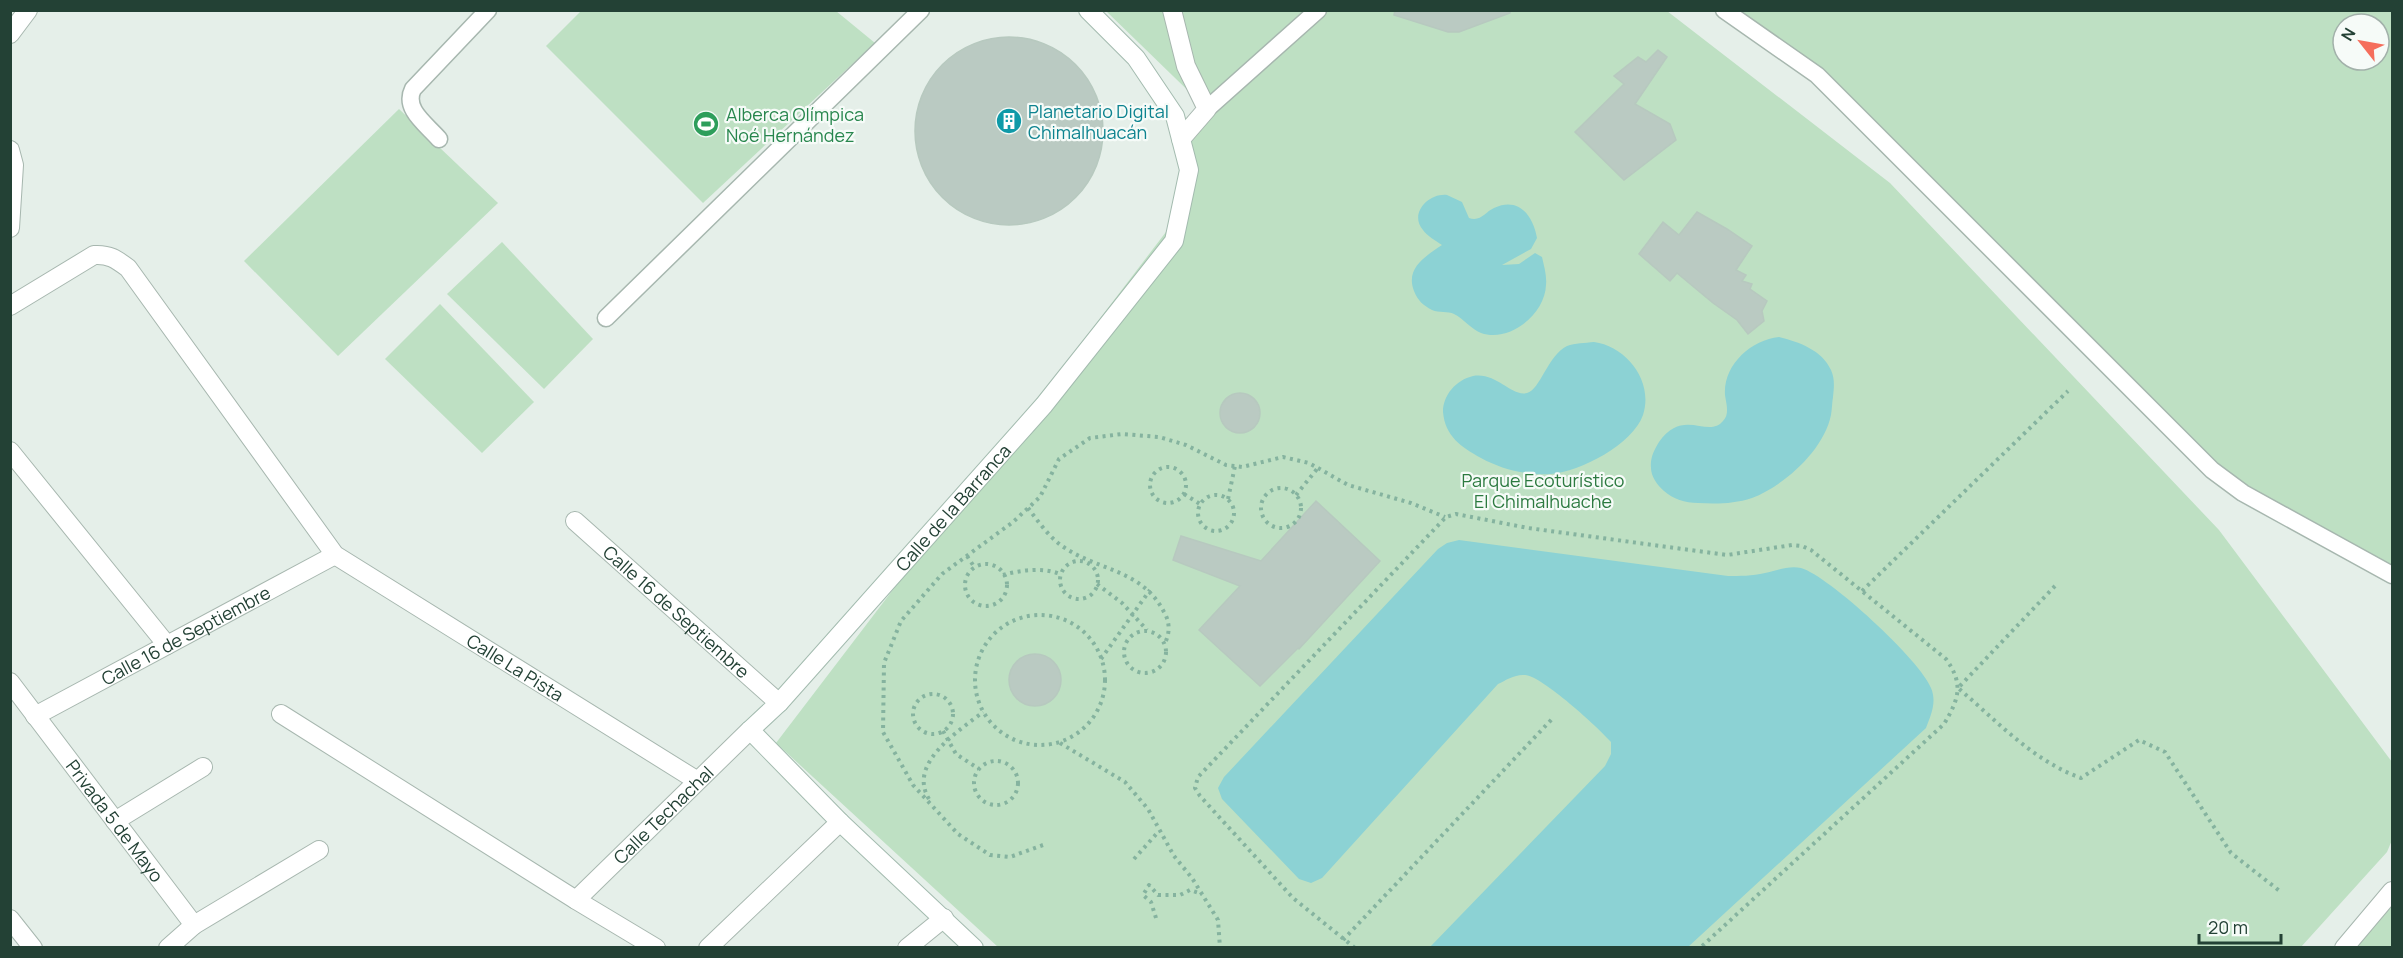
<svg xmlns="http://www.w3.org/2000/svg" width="2403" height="958" font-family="Manrope,sans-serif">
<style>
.green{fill:#bee0c3;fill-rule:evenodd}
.water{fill:#8cd2d4}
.building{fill:#bacac2;stroke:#b7c9bf;stroke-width:1.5}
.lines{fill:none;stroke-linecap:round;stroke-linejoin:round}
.service-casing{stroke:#a7b7af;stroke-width:19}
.minor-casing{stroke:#a7b7af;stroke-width:20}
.tertiary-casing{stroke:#a7b7af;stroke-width:20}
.secondary-casing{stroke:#a3bbaf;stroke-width:20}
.path{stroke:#85b39f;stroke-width:4;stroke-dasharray:3 4.5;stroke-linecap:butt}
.service{stroke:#fff;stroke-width:16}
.minor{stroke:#fff;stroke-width:18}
.tertiary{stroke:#fff;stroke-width:18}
.secondary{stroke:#fff;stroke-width:18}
.labels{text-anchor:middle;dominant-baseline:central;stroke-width:4.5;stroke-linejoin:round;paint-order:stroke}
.culture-label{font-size:18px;fill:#0d838f;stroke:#f6fbf8;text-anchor:start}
.leisure-label{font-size:18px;fill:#27864d;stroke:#f6fbf8;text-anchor:start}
.park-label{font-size:18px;fill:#2c7a40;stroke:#f6fbf8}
.street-label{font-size:18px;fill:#234135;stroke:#f6fbf8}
</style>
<rect width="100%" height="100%" fill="#e5efe9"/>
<g class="green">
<path d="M 581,11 L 836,11 L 875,43 L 703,203 L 546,46 Z"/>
<path d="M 1106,11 L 1667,11 L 1890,183 L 2219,530 L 2392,762 L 2392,840 L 2387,852 L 2301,947 L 998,947 L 776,743 L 1185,207 L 1187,140 L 1207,109 Z"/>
<path d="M 1724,11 L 2392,11 L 2392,575 L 2212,470 L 1817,75 ZM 2343,24 L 2379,24 L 2379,60 L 2343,60 Z"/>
<path d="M 399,109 L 498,203 L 338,356 L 244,261 Z"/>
<path d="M 502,242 L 593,339 L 544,389 L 447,294 Z"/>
<path d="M 440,304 L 534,402 L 482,453 L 385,359 Z"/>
<path d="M 2392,891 L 2392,947 L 2342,947 Z"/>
</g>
<g class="water">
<path d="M 1447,195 L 1462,202 L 1469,218 C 1481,222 1485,212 1494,208 C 1519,196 1533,216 1537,238 L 1531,249 L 1502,265 L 1519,264 L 1535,253 L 1542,257 C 1544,266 1547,276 1546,285 C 1545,314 1510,343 1481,333 C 1471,329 1464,319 1454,314 C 1448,311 1439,313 1432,310 C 1423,305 1418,301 1414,291 C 1405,268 1426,256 1442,245 C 1436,241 1427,236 1423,230 C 1409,214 1428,193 1447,195 Z"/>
<path d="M 1779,337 C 1799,342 1822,350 1831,370 C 1835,379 1834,387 1833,397 C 1832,403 1832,409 1831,415 C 1824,450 1784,486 1752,498 C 1734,504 1716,504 1698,503 C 1685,503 1673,499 1664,491 C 1657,485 1651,476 1651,468 C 1650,458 1654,450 1659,442 C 1683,407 1708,439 1723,421 C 1730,414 1726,403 1725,395 C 1723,365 1751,340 1779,337 Z"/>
<path d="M 1594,342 C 1626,346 1654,381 1643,415 C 1633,444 1580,472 1551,474 C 1527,476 1501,469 1481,458 C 1461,447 1445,436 1443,412 C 1443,395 1456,380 1473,376 C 1497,372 1511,397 1527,393 C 1540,390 1548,355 1567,346 C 1575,343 1585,343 1594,342 Z"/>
<path d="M 1459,540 L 1728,576 C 1740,576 1752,576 1765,573 C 1776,571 1789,565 1801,568 C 1829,576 1921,661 1931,688 C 1937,702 1931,715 1926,728 L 1688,947 L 1430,947 L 1605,766 L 1611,754 L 1611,742 C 1599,728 1542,676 1525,675 C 1515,674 1506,680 1498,684 L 1322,878 L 1311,883 L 1299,879 L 1222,799 L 1218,788 L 1224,777 L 1438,549 L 1447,543 Z"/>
</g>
<g class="building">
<path d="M 1395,10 L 1510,10 L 1510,13 L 1459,32 L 1448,32 L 1394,15 Z"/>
<circle cx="1009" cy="131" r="94"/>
<path d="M 1658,50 L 1667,57 L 1635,104 L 1670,124 L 1676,140 L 1624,180 L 1575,132 L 1624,84 L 1614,76 L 1638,57 L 1646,62 Z"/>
<path d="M 1697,212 L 1727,229 L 1752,246 L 1736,270 L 1746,275 L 1742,281 L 1752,284 L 1750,289 L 1767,301 L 1762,311 L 1764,321 L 1748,334 L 1737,320 L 1713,303 L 1677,273 L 1670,281 L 1639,254 L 1663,222 L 1679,235 Z"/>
<circle cx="1240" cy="413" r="20"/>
<path d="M 1316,501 L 1380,561 L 1299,649 L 1298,648 L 1260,686 L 1199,630 L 1240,586 L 1173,560 L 1181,536 L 1261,561 Z"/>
<circle cx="1035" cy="680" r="26"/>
</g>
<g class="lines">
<g class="service-casing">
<g id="service">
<path d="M 1724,10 L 1817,75 L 2212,470 L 2243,493 L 2392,575"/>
<path d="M 1207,109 L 1318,10"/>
<path d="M 439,139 C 426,124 403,109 413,89 L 488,10"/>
<path d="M 606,318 L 921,10"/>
</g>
</g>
<g class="minor-casing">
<g id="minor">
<path d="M 10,34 L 28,10"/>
<path d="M 10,150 L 14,165 L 10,228"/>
<path id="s1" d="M 10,306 L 94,255 C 109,254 116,259 128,268 L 335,555 L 696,780"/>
<path d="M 10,451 L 167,645"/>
<path id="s2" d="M 575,521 L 779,703"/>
<path id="s3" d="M 10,682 L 194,925"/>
<path d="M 281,714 L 576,900 L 656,948"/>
<path id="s4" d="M 35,716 L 335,555"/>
<path d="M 115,821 L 203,767"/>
<path id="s5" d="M 576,900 L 750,730"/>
<path d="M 10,919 L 33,948"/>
<path d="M 168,948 L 194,925 L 319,850"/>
<path d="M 708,948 L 840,822"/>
<path d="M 907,948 L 944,918"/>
<path d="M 2344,948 L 2392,891"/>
</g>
</g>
<g class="tertiary-casing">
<path id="tertiary" d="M 1172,10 L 1186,66 L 1207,109 L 1181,139"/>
</g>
<g class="secondary-casing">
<g id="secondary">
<path id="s6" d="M 974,948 L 840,822 L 750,730 L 779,703 L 1044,405 L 1174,241 L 1189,170 L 1175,116 L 1136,58 L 1088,10"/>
</g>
</g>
<g class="path">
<circle cx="1168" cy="485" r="18"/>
<circle cx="1281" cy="508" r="20"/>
<path d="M 1184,494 L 1200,504"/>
<circle cx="1216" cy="513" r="18"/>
<path d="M 1296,495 L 1317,469"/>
<path d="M 1228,499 L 1235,466"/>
<path d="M 1028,508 C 1038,521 1048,536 1062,546 C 1098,571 1142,569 1164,612 C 1170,622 1170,633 1165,643"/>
<path d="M 967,556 L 975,568"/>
<circle cx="1079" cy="580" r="19"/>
<circle cx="986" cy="585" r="21"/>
<path d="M 1003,575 C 1021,570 1043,567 1060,574"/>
<path d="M 1097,584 L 1122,603 L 1147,630"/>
<path d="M 2055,586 L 1958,688 C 1996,720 2033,761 2081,778 L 2139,740 L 2165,752 L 2231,853 L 2281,892"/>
<path d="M 1862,591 L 2068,391"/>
<circle cx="1040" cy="680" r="65"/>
<circle cx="1145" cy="652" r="21"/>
<path d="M 1101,659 L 1150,590"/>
<circle cx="933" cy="714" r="20"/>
<path d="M 943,731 L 956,754 L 979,769"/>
<path d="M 1060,743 L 1125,782 L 1148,809 L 1174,856 L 1192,878 L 1218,920 L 1220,948"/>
<circle cx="996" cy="783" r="22"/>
<path d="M 929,799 C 907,763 959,731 983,712"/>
<path d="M 1043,845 L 1010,857 L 990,855 L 958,834 L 913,785 L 883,732 L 884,663 L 901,621 L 942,574 L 1013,522 L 1040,497 L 1059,459 L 1090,438 L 1122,434 L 1159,437 L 1186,445 L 1226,465 L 1242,467 L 1283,457 L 1309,463 L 1348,485 L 1411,503 L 1445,517"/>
<path d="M 1134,859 L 1159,831"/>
<path d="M 1156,918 L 1151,902 L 1143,895 L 1149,885 L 1158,895 L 1180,895 L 1190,890 L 1202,894"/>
<path d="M 1343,940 L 1552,719"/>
<path d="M 1355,948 L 1293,898 L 1200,796 L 1195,788 L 1198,777 L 1446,517 L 1456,514 L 1528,528 L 1727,555 L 1792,545 L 1802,546 L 1811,550 L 1946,659 C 1964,684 1959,699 1944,724 L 1700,948"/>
</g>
<use href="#service" class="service"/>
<use href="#minor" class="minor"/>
<use href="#tertiary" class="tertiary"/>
<use href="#secondary" class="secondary"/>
</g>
<defs>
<g id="building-disc" transform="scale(1.35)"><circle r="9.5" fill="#0f9aa8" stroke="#f6fbf8"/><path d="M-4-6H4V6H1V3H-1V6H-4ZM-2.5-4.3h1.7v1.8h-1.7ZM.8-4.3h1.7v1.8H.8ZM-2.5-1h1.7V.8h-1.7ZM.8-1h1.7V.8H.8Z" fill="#fff"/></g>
<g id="stadium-disc" transform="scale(1.35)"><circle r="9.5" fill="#2e9e5b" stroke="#f6fbf8"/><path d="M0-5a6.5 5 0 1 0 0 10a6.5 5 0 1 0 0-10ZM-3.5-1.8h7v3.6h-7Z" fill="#fff"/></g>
</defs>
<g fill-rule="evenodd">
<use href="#building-disc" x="1009" y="121"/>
<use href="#stadium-disc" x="706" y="124"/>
</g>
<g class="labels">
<g class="culture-label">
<text x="1028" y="111">Planetario Digital<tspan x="1028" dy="21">Chimalhuacán</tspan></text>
</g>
<g class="leisure-label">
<text x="726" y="114">Alberca Olímpica<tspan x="726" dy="21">Noé Hernández</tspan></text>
</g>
<g class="park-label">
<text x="1543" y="480">Parque Ecoturístico<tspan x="1543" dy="21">El Chimalhuache</tspan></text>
</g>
<g class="street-label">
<text stroke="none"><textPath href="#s6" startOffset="614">Calle de la Barranca</textPath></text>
<text stroke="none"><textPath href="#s2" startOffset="136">Calle 16 de Septiembre</textPath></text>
<text stroke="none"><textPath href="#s4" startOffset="171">Calle 16 de Septiembre</textPath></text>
<text stroke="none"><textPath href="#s1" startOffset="702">Calle La Pista</textPath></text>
<text stroke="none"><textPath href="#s5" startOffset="122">Calle Techachal</textPath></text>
<text stroke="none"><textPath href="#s3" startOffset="174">Privada 5 de Mayo</textPath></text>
</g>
</g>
<rect width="2403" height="958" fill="none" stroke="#234135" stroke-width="24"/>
<g transform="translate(2361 42) rotate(301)"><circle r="28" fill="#f6fbf8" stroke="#a2b1aa" stroke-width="1.5"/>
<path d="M0-4.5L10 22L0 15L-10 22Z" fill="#f56e5c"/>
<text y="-9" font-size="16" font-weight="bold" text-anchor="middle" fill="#234135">N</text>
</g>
<path d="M2199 934v9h82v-9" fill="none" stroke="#234135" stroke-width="3"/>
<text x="2208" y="934" font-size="18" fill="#234135" stroke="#f6fbf8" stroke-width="4.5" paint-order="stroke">20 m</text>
</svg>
